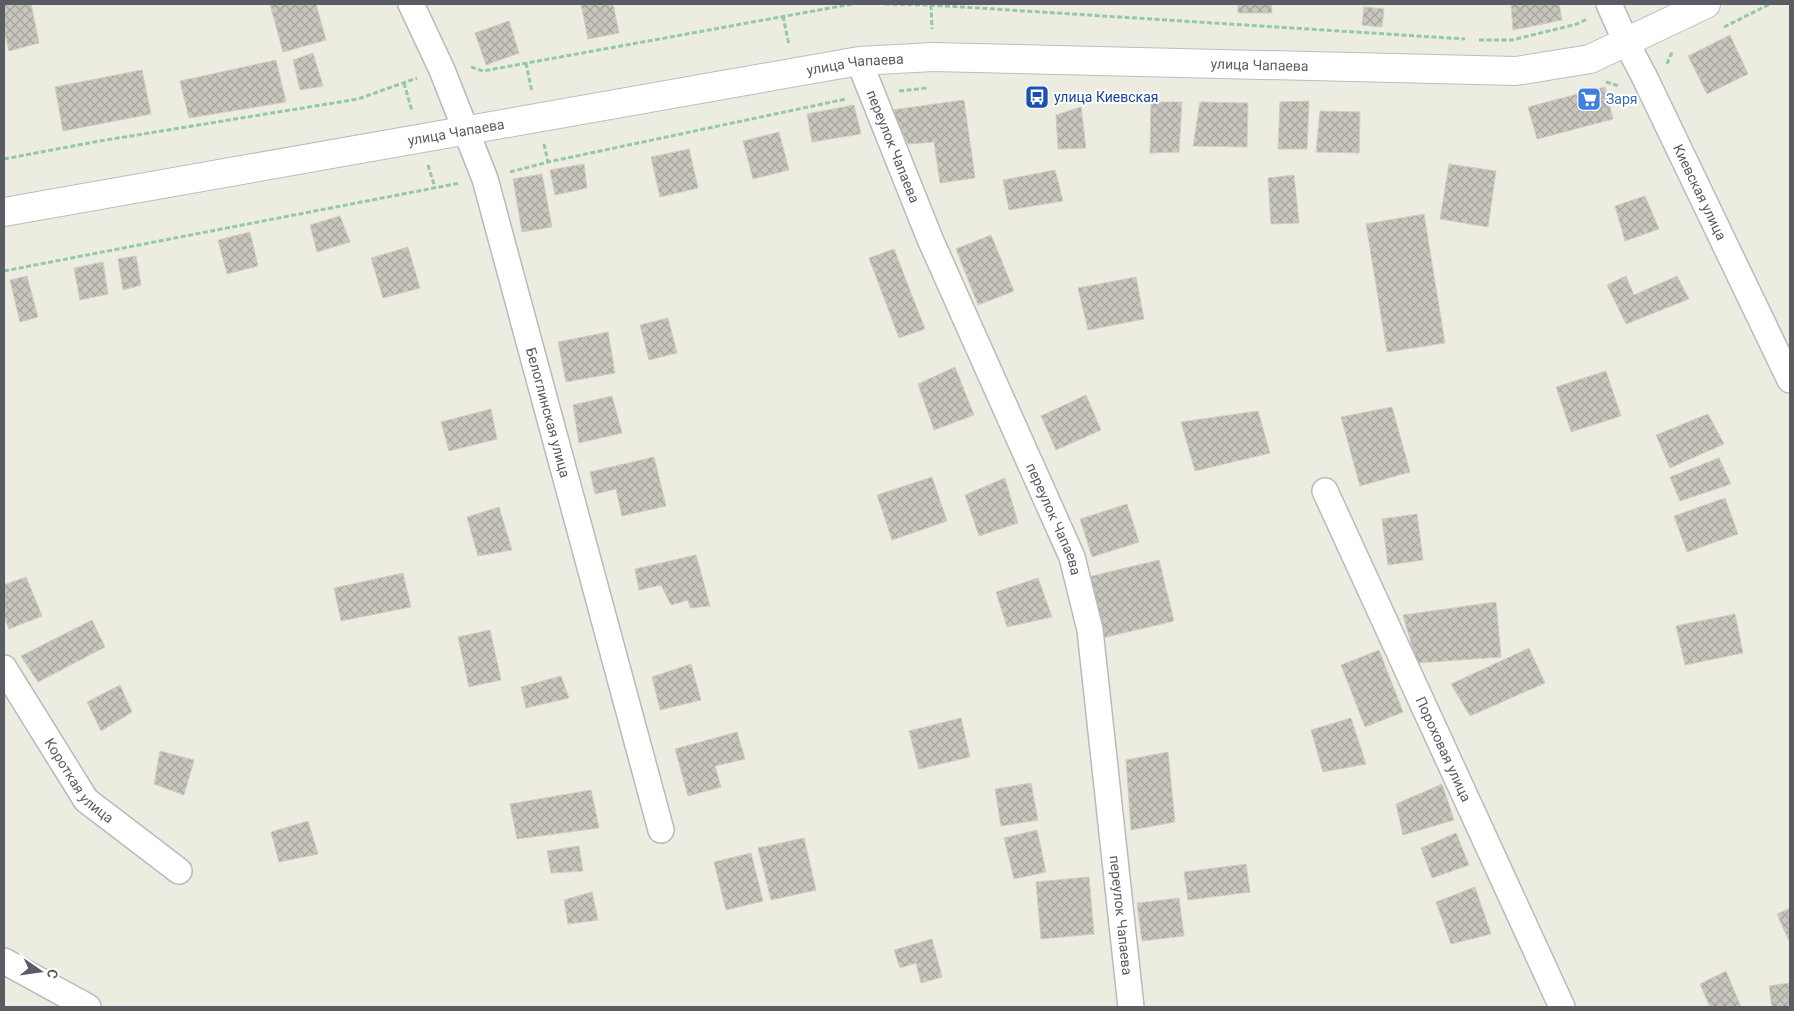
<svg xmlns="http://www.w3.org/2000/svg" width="1794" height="1011" font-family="Roboto,sans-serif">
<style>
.building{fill:url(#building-cross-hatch);stroke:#d2cebe}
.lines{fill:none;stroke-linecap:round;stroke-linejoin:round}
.street-casing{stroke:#b8bac0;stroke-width:28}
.secondary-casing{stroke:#bbbdc5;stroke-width:30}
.path{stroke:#93c8a9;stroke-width:3;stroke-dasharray:5 2.5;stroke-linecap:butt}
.street{stroke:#fff;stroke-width:25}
.secondary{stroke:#fff;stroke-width:28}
.labels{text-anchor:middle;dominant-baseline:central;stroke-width:4;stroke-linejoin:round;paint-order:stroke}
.street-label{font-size:14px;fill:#595c62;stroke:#fff}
.transit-label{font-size:14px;fill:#164399;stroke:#fff;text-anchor:start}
.shop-label{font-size:14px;fill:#366cbe;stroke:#fff;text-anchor:start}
</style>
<defs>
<pattern id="building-cross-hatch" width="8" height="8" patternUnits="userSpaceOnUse" patternTransform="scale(1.25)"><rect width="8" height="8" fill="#c8c6bd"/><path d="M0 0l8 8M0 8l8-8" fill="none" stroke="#a5a49d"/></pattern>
</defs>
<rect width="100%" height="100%" fill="#edece0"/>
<g class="building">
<path d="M 4,4 L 31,4 L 39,43 L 9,51 L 4,30 Z"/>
<path d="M 270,4 L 316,4 L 326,40 L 283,52 Z"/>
<path d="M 581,4 L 613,4 L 619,33 L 588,39 Z"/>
<path d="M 1238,4 L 1271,4 L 1272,13 L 1238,13 Z"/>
<path d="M 1511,4 L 1559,4 L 1562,20 L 1513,30 Z"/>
<path d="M 1364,7 L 1384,9 L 1382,27 L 1362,25 Z"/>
<path d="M 509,21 L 519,53 L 486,65 L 475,33 Z"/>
<path d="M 1730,35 L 1748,74 L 1707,94 L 1688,56 Z"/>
<path d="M 313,53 L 323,86 L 300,90 L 293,60 Z"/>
<path d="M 276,60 L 286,102 L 189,118 L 180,81 Z"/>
<path d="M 142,70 L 151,114 L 63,131 L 55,87 Z"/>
<path d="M 1605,87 L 1613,119 L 1537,139 L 1528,107 Z"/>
<path d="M 964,100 L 975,178 L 940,183 L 934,142 L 908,144 L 892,110 Z"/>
<path d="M 1309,101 L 1307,149 L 1278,149 L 1280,102 Z"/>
<path d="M 1151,102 L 1182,102 L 1179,152 L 1150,153 Z"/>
<path d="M 1200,102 L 1248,103 L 1247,147 L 1193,146 Z"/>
<path d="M 854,105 L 861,134 L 812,142 L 807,114 Z"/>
<path d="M 1081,107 L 1086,148 L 1058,149 L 1056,115 Z"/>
<path d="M 1320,111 L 1360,112 L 1359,153 L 1316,152 Z"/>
<path d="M 779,132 L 789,170 L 753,179 L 743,141 Z"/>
<path d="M 689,149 L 698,188 L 660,197 L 651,157 Z"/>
<path d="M 584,164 L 587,188 L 555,195 L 550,170 Z"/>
<path d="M 1449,164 L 1496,171 L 1488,227 L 1440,219 Z"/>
<path d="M 1055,170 L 1063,201 L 1009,210 L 1003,180 Z"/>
<path d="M 542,174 L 552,227 L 522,232 L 513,179 Z"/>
<path d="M 1294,175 L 1299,223 L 1271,224 L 1268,178 Z"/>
<path d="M 1645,196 L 1659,229 L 1625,241 L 1615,206 Z"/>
<path d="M 1424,214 L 1445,343 L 1387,352 L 1366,224 Z"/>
<path d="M 340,216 L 350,242 L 317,252 L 310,225 Z"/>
<path d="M 250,232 L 258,266 L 227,274 L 218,240 Z"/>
<path d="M 991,235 L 1014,291 L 978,305 L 956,249 Z"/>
<path d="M 408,247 L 420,288 L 383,298 L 371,258 Z"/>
<path d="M 894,249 L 925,329 L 899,338 L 869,258 Z"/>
<path d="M 136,256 L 141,285 L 123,290 L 118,259 Z"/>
<path d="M 103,262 L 108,294 L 80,300 L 74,268 Z"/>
<path d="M 27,276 L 38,317 L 20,322 L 10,280 Z"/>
<path d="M 1626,276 L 1634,295 L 1677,276 L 1689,299 L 1626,324 L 1607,285 Z"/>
<path d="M 1136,277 L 1144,319 L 1088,330 L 1078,288 Z"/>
<path d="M 668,318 L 677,353 L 649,360 L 640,325 Z"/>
<path d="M 608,332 L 615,373 L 566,382 L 558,342 Z"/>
<path d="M 955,367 L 974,415 L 934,430 L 918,384 Z"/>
<path d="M 1606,371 L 1621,416 L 1571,432 L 1556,387 Z"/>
<path d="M 1086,395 L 1101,430 L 1056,450 L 1041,416 Z"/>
<path d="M 612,396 L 622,433 L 579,443 L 573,405 Z"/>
<path d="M 1392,407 L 1410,472 L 1360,486 L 1341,417 Z"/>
<path d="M 491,409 L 497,439 L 449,451 L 441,422 Z"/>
<path d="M 1258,411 L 1270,453 L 1195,471 L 1181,422 Z"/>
<path d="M 1708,414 L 1724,444 L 1670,468 L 1656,435 Z"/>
<path d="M 654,457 L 666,506 L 622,516 L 616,489 L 595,494 L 590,472 Z"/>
<path d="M 1719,458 L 1731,484 L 1680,501 L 1670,477 Z"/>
<path d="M 932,477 L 947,521 L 892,540 L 877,495 Z"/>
<path d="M 1005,478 L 1018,523 L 979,536 L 965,495 Z"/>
<path d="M 1725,498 L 1738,534 L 1687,552 L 1674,516 Z"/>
<path d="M 1127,504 L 1139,542 L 1092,557 L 1080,519 Z"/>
<path d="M 499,507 L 512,550 L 478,556 L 467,517 Z"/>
<path d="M 1417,514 L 1423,560 L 1388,565 L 1382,519 Z"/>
<path d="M 696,555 L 710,606 L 690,608 L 688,600 L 671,605 L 661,585 L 639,590 L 635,569 Z"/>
<path d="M 1159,560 L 1174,621 L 1102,638 L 1088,577 Z"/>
<path d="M 403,573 L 411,607 L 341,621 L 334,588 Z"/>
<path d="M 26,577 L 42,616 L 9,629 L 4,615 L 4,585 Z"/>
<path d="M 1038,578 L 1052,617 L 1007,627 L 996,592 Z"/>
<path d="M 1496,602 L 1501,657 L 1417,663 L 1403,615 Z"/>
<path d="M 1735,614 L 1743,653 L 1685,665 L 1676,626 Z"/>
<path d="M 92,620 L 105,647 L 38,682 L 21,656 Z"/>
<path d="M 490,630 L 501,680 L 469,687 L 458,637 Z"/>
<path d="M 1529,648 L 1545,683 L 1470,716 L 1451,684 Z"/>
<path d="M 1379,650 L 1403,712 L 1365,727 L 1341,665 Z"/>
<path d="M 691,664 L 701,700 L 660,710 L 652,677 Z"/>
<path d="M 561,676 L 569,698 L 526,708 L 521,687 Z"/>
<path d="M 120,685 L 132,712 L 101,731 L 87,702 Z"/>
<path d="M 961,718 L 970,757 L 919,769 L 909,731 Z"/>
<path d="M 1351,718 L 1366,764 L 1323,772 L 1311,730 Z"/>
<path d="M 737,732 L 745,759 L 715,766 L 721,787 L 688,796 L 675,749 Z"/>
<path d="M 160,751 L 194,760 L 184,795 L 154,784 Z"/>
<path d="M 1168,752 L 1175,822 L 1131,830 L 1126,760 Z"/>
<path d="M 1031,783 L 1038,820 L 1001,826 L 995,789 Z"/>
<path d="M 1442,784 L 1454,820 L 1403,835 L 1396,804 Z"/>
<path d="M 591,790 L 599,828 L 517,839 L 510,804 Z"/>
<path d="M 308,821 L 318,854 L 279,862 L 271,832 Z"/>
<path d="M 1037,830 L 1046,872 L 1014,879 L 1004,838 Z"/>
<path d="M 1456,833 L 1469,865 L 1432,878 L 1421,848 Z"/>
<path d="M 804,838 L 816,890 L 771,900 L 758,848 Z"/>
<path d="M 579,846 L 583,871 L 551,873 L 547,851 Z"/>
<path d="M 751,853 L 763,901 L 726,910 L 714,862 Z"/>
<path d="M 1246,864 L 1250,892 L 1188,900 L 1184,872 Z"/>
<path d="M 1089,877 L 1094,934 L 1041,939 L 1036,882 Z"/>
<path d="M 1475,887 L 1491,934 L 1451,944 L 1436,902 Z"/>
<path d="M 592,892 L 598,920 L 568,924 L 564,900 Z"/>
<path d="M 1179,898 L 1184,936 L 1142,941 L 1137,903 Z"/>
<path d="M 1790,908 L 1790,943 L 1777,914 Z"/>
<path d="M 932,939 L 942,977 L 921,983 L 916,963 L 900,968 L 894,950 Z"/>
<path d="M 1726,971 L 1741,1007 L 1710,1007 L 1700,984 Z"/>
<path d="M 1790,983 L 1790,1007 L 1772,1007 L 1769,986 Z"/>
</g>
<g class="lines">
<g class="street-casing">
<g id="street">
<path id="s1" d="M 411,4 L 442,70 L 485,179 L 661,830"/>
<path id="s2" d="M 1609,4 L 1626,42 L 1644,76 L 1790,380"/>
<path id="s3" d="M 859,61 L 930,239 L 1072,557 L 1090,630 L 1131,1007"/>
<path id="s4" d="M 1325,491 L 1562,1007"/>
<path id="s5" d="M 4,668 L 86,800 L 179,871"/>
<path d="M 4,961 L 88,1007"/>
</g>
</g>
<g class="secondary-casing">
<g id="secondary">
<path id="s6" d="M 4,212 L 859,61 L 933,57 L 1516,71 L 1590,59 L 1706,4"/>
</g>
</g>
<g class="path">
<path d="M 885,4 L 931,5 L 1465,39"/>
<path d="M 931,5 L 932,29"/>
<path d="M 783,16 L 789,45"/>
<path d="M 1724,27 L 1770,4"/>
<path d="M 1479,40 L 1512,40 L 1577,24 L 1587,19"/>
<path d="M 526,63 L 532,92"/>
<path d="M 1667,64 L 1671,54 L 1674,53"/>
<path d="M 471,67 L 483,71 L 852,4"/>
<path d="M 1606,82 L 1619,86"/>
<path d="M 404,83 L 412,111"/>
<path d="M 899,91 L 927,88"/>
<path d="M 544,144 L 548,162"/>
<path d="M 4,159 L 94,142 L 358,99 L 417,78"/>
<path d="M 428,165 L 435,188"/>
<path d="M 510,172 L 548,162 L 846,99"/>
<path d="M 4,271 L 460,183"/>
</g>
<use href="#street" class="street"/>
<use href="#secondary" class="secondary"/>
</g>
<defs>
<g id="bus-square" transform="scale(1.25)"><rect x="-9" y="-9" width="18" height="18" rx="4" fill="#1a4fb4" stroke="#fff"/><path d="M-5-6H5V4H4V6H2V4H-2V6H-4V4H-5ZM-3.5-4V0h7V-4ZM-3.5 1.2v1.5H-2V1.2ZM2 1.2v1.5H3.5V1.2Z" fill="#fff"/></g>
<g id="supermarket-square" transform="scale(1.25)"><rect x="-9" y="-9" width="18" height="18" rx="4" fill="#3f7fe0" stroke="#fff"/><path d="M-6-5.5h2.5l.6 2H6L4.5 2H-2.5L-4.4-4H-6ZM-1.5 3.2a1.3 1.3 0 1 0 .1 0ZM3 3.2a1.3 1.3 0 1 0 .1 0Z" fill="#fff"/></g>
</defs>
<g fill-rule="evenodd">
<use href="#bus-square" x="1037" y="97"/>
<use href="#supermarket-square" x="1589" y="99"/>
</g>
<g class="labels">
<g class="street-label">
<text stroke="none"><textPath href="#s6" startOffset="864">улица Чапаева</textPath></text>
<text stroke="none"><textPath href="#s6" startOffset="1269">улица Чапаева</textPath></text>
<text stroke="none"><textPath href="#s6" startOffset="459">улица Чапаева</textPath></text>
<text stroke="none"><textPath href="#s3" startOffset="92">переулок Чапаева</textPath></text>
<text stroke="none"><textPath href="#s2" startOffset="209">Киевская улица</textPath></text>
<text stroke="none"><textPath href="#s1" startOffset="432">Белоглинская улица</textPath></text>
<text stroke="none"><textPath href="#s3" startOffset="498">переулок Чапаева</textPath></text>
<text stroke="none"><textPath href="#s4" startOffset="284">Пороховая улица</textPath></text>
<text stroke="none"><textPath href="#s5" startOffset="136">Короткая улица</textPath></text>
<text stroke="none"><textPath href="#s3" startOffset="902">переулок Чапаева</textPath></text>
</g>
<g class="transit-label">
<text x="1054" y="97">улица Киевская</text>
</g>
<g class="shop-label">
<text x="1606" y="99">Заря</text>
</g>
</g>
<rect width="1794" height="1011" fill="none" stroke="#595c62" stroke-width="10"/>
<g transform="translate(40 971) rotate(103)" stroke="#ffffff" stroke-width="4" paint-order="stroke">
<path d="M0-4L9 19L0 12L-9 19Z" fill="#595c62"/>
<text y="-8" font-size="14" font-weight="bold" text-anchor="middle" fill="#595c62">С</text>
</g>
</svg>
